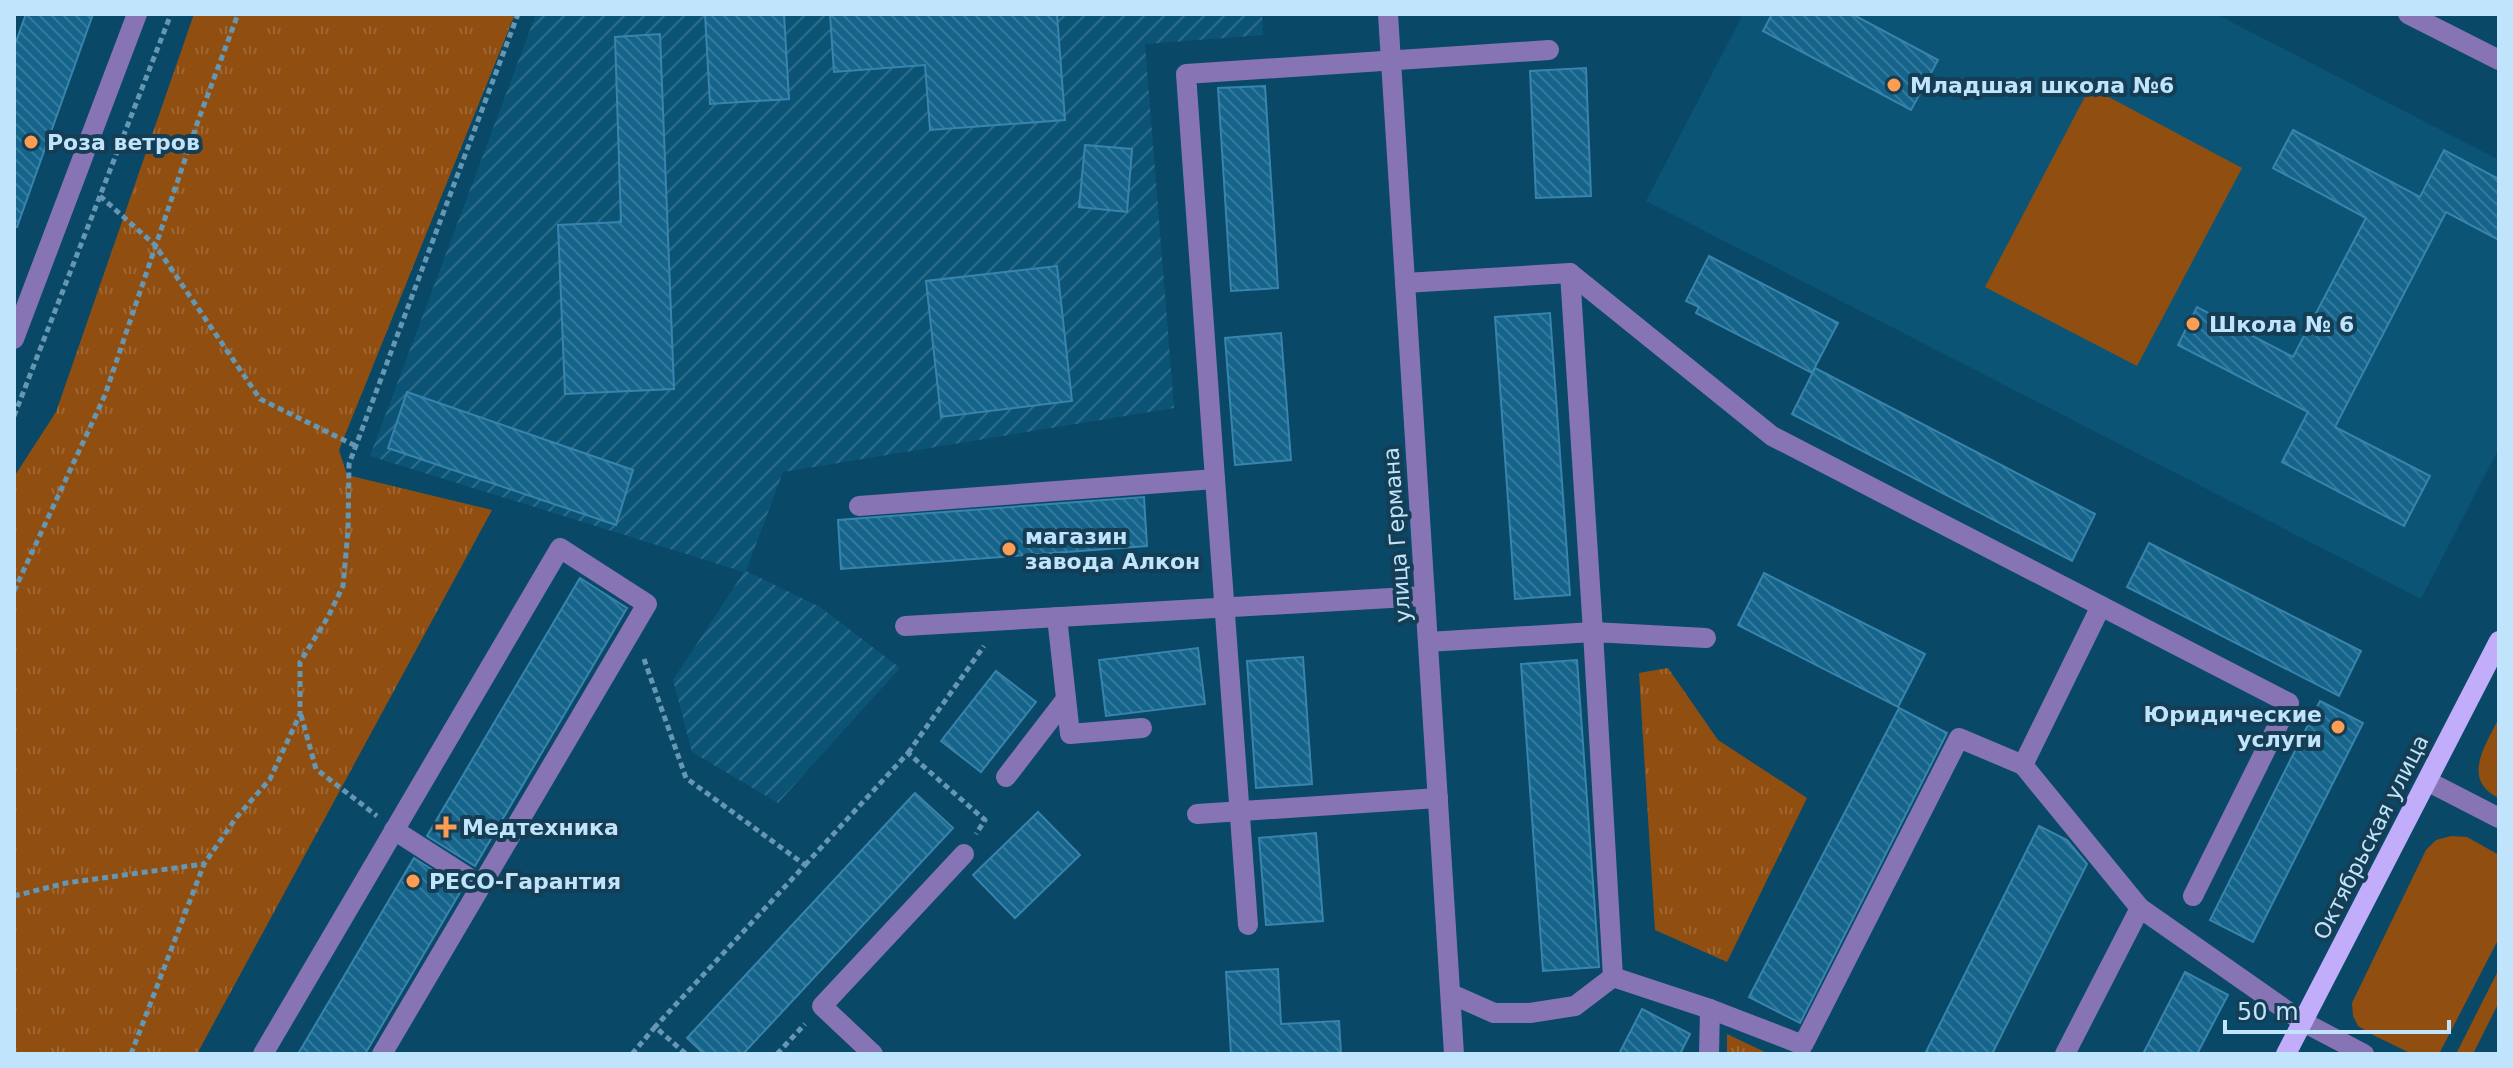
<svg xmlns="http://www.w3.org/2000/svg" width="2513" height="1068" font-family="'DejaVu Sans',sans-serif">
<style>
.built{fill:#0b5476}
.industrial{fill:url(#industrial-furrows)}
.green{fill:#914e11}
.park{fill:url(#park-tufts)}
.building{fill:url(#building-back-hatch);stroke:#3984ad;stroke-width:2}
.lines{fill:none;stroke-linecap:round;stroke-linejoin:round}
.path{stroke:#6597b2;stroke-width:5;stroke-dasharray:6 4;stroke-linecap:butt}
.minor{stroke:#8674b4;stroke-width:20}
.major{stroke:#c2adfb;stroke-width:20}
.poi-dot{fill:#fc9d53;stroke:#153d53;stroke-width:3}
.labels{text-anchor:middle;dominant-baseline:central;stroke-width:8;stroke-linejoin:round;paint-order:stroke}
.poi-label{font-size:22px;font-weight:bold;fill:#c0e4fb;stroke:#153d53;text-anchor:start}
.street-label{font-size:22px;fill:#c0e4fb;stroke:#153d53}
</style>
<defs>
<pattern id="industrial-furrows" width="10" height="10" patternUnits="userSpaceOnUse" patternTransform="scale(2)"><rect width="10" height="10" fill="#0b5476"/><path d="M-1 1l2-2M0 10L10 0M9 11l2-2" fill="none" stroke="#2d6c8a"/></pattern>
<pattern id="park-tufts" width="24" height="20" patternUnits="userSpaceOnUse" patternTransform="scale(2)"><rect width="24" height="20" fill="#914e11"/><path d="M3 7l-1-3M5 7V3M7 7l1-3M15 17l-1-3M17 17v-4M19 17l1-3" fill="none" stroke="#9f6735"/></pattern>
<pattern id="building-back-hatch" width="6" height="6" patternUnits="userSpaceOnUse" patternTransform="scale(2)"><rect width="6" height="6" fill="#15648b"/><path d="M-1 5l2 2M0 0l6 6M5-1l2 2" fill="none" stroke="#357a9c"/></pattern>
</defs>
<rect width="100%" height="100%" fill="#094867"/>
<path class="built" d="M 1743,14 L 2216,14 L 2499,160 L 2499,448 L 2421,599 L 1646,201 Z"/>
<path class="industrial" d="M 536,14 L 1262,14 L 1263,35 L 1145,44 L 1174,408 L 783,472 L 746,571 L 820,607 L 900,668 L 778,803 L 692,752 L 673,680 L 744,572 L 370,456 Z"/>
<g class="green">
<path d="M 2090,87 L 2242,168 L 2137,366 L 1985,287 Z"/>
<path d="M 2499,718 L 2499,798 C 2461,780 2485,746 2499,718 Z"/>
<path d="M 2451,836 L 2467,837 L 2499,855 L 2499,938 L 2439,1054 L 2412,1054 L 2373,1035 L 2358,1026 L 2353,1016 L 2352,1003 L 2426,850 L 2436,840 Z"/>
<path d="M 2499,969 L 2499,1002 L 2473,1054 L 2456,1054 Z"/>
</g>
<g class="park">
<path d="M 194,14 L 515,14 L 339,450 L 347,475 L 492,510 L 197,1054 L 14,1054 L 14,477 L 56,412 Z"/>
<path d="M 1668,668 L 1718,740 L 1807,798 L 1727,962 L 1655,930 L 1639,673 Z"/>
<path d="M 1727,1034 L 1769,1054 L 1727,1054 Z"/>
</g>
<g class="building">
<path d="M 26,14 L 93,14 L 17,227 L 14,226 L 14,47 Z"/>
<path d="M 705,14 L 784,14 L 789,99 L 710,104 Z"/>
<path d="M 830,14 L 1057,14 L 1065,120 L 930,130 L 925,65 L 834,72 Z"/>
<path d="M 1772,14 L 1852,14 L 1938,60 L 1911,110 L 1763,31 Z"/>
<path d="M 660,34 L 674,389 L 565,394 L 558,225 L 621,222 L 615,37 Z"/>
<path d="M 1586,68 L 1591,196 L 1536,198 L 1530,71 Z"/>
<path d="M 1265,86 L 1278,288 L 1231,291 L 1218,88 Z"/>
<path d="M 2293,130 L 2420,197 L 2444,150 L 2499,179 L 2499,240 L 2446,212 L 2335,427 L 2430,476 L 2404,526 L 2282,462 L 2308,412 L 2178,345 L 2197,307 L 2293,357 L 2366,218 L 2273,168 Z"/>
<path d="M 1085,145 L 1132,149 L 1127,212 L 1079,207 Z"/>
<path d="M 1709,256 L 1838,323 L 1812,373 L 1696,313 L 1699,307 L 1686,301 Z"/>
<path d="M 1057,266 L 1072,401 L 941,417 L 926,281 Z"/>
<path d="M 1550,313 L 1570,595 L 1515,599 L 1495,317 Z"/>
<path d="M 1281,333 L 1291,460 L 1235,465 L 1225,338 Z"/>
<path d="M 1815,368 L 2095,514 L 2072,561 L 1792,414 Z"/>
<path d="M 407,392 L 633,470 L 616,525 L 388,448 Z"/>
<path d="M 1144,497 L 1147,546 L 841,569 L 838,520 Z"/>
<path d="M 2149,543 L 2361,651 L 2339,696 L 2127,587 Z"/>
<path d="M 1764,573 L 1925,654 L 1898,707 L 1738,625 Z"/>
<path d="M 580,578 L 627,608 L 475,866 L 427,836 Z"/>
<path d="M 1198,648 L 1205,704 L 1106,716 L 1099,660 Z"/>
<path d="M 1303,657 L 1312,784 L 1256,788 L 1247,661 Z"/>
<path d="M 1577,660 L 1599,967 L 1543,971 L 1521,664 Z"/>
<path d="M 996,671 L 1036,702 L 981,772 L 941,741 Z"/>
<path d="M 2320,701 L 2363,723 L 2253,942 L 2210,920 Z"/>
<path d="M 1899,708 L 1947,733 L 1800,1023 L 1749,997 Z"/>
<path d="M 915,793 L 953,828 L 743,1054 L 704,1054 L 687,1038 Z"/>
<path d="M 1038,812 L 1080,855 L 1015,918 L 973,875 Z"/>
<path d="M 2039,826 L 2067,840 L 2087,864 L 1992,1054 L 1925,1054 Z"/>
<path d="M 1316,833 L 1323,921 L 1266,925 L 1259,838 Z"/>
<path d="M 414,858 L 462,889 L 365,1054 L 298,1054 Z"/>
<path d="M 1278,969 L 1281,1024 L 1339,1021 L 1341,1054 L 1231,1054 L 1226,972 Z"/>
<path d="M 2185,972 L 2228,995 L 2197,1054 L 2143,1054 Z"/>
<path d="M 1642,1009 L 1690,1034 L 1680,1054 L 1619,1054 Z"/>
</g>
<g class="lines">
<g class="path">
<path d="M 100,196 L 155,245 L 260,399 L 356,446"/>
<path d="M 14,416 L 171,14"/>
<path d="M 14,591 L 105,395 L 198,121 L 238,14"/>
<path d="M 644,659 L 686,778 L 805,865 L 655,1027"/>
<path d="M 301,715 L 316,769 L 377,816"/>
<path d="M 908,753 L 984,646"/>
<path d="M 805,865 L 908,753 L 985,820 L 976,834"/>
<path d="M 14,896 L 66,883 L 204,864"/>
<path d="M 131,1054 L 204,864 L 236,818 L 270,779 L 300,714 L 300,662 L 328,617 L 343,586 L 348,531 L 349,464 L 518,14"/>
<path d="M 632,1054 L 655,1027 L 686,1054"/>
<path d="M 777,1054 L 805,1024"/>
</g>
<g class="minor">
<path d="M 1388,14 L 1454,1054"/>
<path d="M 2408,14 L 2499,60"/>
<path d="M 1405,283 L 1570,273 L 1772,436 L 2101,606 L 2023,765 L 2140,908 L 2303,1022 L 2364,1054"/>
<path d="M 14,339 L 137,14"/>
<path d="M 1215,479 L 1248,925"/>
<path d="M 859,506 L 1215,479 L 1186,74 L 1549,50"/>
<path d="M 2101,606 L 2289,703 L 2193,896"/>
<path d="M 1057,617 L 1070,734 L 1142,728"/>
<path d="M 905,626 L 1425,596"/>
<path d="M 1428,642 L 1593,632 L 1570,273"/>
<path d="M 1006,777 L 1066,699"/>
<path d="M 2427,781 L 2499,818"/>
<path d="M 1197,814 L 1438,798"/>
<path d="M 394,830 L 480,885"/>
<path d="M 1613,977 L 1710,1009 L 1803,1045 L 1959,738 L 2023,765"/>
<path d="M 1451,994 L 1494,1013 L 1530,1013 L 1575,1006 L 1613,977 L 1593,632 L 1706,638"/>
<path d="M 263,1054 L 560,548 L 647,604 L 382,1054"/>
<path d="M 873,1054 L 822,1006 L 964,854"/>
<path d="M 1709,1054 L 1710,1009"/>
<path d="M 2065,1054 L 2140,908"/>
</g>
<path class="major" d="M 2286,1054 L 2499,641"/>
</g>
<g class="poi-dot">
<circle cx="1894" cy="85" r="8"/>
<circle cx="31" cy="142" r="8"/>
<circle cx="2193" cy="324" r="8"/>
<circle cx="1009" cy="549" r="8"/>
<circle cx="2338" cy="727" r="8"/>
<path d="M442 815h8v8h8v8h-8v8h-8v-8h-8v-8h8z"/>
<circle cx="413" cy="881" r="8"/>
</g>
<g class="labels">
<g class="poi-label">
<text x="1910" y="85">Младшая школа №6</text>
<text x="47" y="142">Роза ветров</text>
<text x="2209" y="324">Школа № 6</text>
<text x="1025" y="536">магазин<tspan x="1025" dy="25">завода Алкон</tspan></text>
<text x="2322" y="714" text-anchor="end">Юридические<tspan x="2322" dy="25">услуги</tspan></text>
<text x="462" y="827">Медтехника</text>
<text x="429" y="881">РЕСО-Гарантия</text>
</g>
<g class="street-label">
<text transform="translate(1397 535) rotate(-94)">улица Германа</text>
<text transform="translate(2371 837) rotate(-63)">Октябрьская улица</text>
</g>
</g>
<rect width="2513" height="1068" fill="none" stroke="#c0e4fb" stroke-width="32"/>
<path d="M2225 1020v12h224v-12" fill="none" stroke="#c0e4fb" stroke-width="4"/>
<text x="2237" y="1020" font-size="24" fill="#c0e4fb" stroke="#153d53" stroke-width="6" paint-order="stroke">50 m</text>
</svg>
